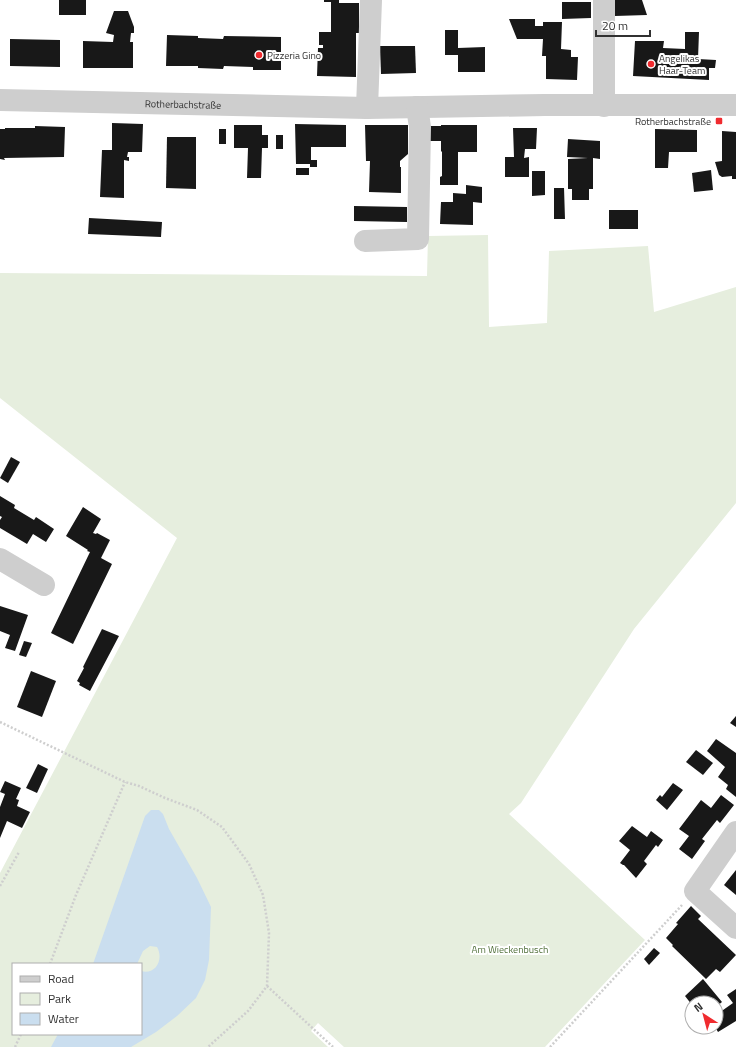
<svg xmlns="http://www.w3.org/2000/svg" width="736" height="1047" font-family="'Titillium Web',sans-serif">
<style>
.green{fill:#e6eede;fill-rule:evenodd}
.water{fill:#cadeef}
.building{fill:#181818}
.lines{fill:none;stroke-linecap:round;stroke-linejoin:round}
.path{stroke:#cecece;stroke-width:2.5;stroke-dasharray:2 2;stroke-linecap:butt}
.minor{stroke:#cecece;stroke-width:22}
.poi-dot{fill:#f02b2f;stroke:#fff;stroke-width:1.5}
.labels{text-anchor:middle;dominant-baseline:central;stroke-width:4;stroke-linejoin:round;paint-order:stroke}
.poi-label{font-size:10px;fill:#313131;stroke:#fff;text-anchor:start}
.street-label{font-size:10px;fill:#313131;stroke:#fff}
.park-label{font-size:10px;fill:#51703b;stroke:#fff}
</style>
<rect width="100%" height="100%" fill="#fff"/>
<path class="green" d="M 488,235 L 489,327 L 547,323 L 549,251 L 648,246 L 654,312 L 736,287 L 736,503 L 634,629 L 521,803 L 509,814 L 645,940 L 545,1047 L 344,1047 L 318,1023 L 311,1031 L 328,1047 L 0,1047 L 0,873 L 177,538 L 0,398 L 0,273 L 427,276 L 428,236 ZM 13,964 L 141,964 L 141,1034 L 13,1034 Z"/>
<path class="water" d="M 151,810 L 159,810 L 163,814 L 169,829 L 197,878 L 211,907 L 209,960 L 205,980 L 196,998 L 177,1016 L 156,1032 L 131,1047 L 51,1047 L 58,1034 L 141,1034 L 141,971 C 156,975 164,959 157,947 L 150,946 L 143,951 L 137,964 L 93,964 L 145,816 Z"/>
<g class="building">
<rect x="59" y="0" width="27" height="15"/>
<path d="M 324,0 L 339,0 L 339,3 L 359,3 L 359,33 L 356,33 L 356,77 L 317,76 L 318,48 L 323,48 L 323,45 L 319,45 L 319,32 L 331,32 L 331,2 L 324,2 Z"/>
<path d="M 614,0 L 642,0 L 647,15 L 615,16 Z"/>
<path d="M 562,2 L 591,2 L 591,18 L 562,19 Z"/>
<path d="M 114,11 L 128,11 L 134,27 L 134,33 L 131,33 L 130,42 L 133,42 L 133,68 L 83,68 L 83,41 L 113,42 L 114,35 L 106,33 Z"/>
<path d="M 509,19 L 535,19 L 535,26 L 543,26 L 543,22 L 562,22 L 561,49 L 571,50 L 571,57 L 578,57 L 577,80 L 546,79 L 546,56 L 542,56 L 543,39 L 517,39 Z"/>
<path d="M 445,30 L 458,30 L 458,48 L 485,47 L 485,72 L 458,72 L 458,55 L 445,55 Z"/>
<path d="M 685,32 L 699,32 L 698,59 L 716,60 L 715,68 L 709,68 L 709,80 L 633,76 L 635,41 L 664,41 L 663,48 L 685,49 Z"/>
<path d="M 167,35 L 198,36 L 198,38 L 223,39 L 224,36 L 281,37 L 281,70 L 253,70 L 253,67 L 224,66 L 223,69 L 198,68 L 198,66 L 166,66 Z"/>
<path d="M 10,39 L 60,40 L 60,67 L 10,66 Z"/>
<path d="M 380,46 L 415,46 L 416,73 L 381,74 Z"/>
<path d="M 112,123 L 143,124 L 142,152 L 128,152 L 127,157 L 129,157 L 129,161 L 124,160 L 124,198 L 100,197 L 102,150 L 112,150 Z"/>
<path d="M 295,124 L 346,125 L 346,147 L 311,147 L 311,160 L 317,160 L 317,167 L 310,167 L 310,164 L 296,164 Z"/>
<path d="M 234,125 L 262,125 L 262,135 L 268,135 L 268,148 L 262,148 L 261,178 L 247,178 L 248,148 L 234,148 Z"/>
<path d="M 365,125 L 408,125 L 408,154 L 400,161 L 400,167 L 401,167 L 401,193 L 369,192 L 370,161 L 366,161 Z"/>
<path d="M 441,125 L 477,125 L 477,152 L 458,152 L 458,185 L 440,185 L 440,177 L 442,176 L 442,151 L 441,152 L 441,141 L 430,141 L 430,126 L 441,126 Z"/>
<path d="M 35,126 L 65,127 L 64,157 L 4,158 L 5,160 L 0,159 L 0,129 L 5,129 L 5,128 L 35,128 Z"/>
<path d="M 513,128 L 537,128 L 536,149 L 525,149 L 524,158 L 529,157 L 529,177 L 505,177 L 505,157 L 514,157 Z"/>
<rect x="219" y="129" width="7" height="15"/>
<path d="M 655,129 L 697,130 L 697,152 L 669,152 L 668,168 L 655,168 Z"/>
<path d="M 722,131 L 736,132 L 736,179 L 732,179 L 732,176 L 722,177 L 719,175 L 715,162 L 722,161 Z"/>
<rect x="276" y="135" width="7" height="14"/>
<path d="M 167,137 L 196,137 L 196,189 L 166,188 Z"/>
<path d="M 568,139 L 600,141 L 600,159 L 593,158 L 593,189 L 589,189 L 589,200 L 572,200 L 572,189 L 568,189 L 568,159 L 588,158 L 567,157 Z"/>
<rect x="296" y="168" width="13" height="7"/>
<path d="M 711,170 L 713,190 L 694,192 L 692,173 Z"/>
<path d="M 532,171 L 545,171 L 545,195 L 532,196 Z"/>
<path d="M 466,185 L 482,187 L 482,203 L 473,202 L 473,225 L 440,224 L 441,202 L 453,202 L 453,193 L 466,194 Z"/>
<path d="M 554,188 L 564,188 L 565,219 L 554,219 Z"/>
<path d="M 354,206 L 407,207 L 407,222 L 354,221 Z"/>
<rect x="609" y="210" width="29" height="19"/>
<path d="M 89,218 L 162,222 L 161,237 L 88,234 Z"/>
<path d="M 11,457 L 20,462 L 8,483 L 0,478 Z"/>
<path d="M 0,496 L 15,505 L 14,508 L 34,520 L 36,517 L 54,529 L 46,542 L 33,534 L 27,544 L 0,528 L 0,520 L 2,517 L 0,516 Z"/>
<path d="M 83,507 L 101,519 L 93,533 L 96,534 L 97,533 L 110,540 L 101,558 L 112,564 L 73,644 L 51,633 L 90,552 L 87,551 L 88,550 L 66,536 Z"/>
<path d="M 0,606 L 28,615 L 15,651 L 5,648 L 10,635 L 0,631 Z"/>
<path d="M 102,629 L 119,636 L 90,691 L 79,685 L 80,683 L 77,681 L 84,668 L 83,667 Z"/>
<path d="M 24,641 L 32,643 L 26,657 L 19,655 Z"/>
<path d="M 31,671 L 56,681 L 42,717 L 17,707 Z"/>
<path d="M 736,716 L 736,727 L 730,723 Z"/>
<path d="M 716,739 L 736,753 L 736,797 L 726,789 L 728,785 L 718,777 L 725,767 L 707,751 Z"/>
<path d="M 696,750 L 713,763 L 703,775 L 686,762 Z"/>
<path d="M 38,764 L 48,769 L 37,793 L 26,788 Z"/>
<path d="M 5,781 L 21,788 L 16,799 L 19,800 L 17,806 L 30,812 L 22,828 L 7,821 L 0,838 L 0,807 L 5,794 L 0,792 Z"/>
<path d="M 673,783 L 683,790 L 667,810 L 656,800 L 660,795 L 662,797 Z"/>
<path d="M 721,795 L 734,805 L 720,823 L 717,820 L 702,839 L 705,841 L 692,859 L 679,849 L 689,836 L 679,829 L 701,800 L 711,808 Z"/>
<path d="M 632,826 L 647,837 L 651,831 L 663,840 L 658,847 L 656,845 L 644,861 L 647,864 L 636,878 L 624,865 L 623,865 L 620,863 L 630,850 L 619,841 Z"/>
<path d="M 736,870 L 736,895 L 724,885 Z"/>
<path d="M 691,906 L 701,916 L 698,919 L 736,955 L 720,972 L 716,969 L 706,979 L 672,946 L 673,945 L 666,938 L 678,924 L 676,923 Z"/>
<path d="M 654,948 L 660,953 L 649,965 L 644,959 Z"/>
<path d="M 703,979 L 722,1002 L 716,1007 L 716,1003 L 704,1003 L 703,1001 L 700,1003 L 692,1003 L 692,1005 L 685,996 Z"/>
<path d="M 736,989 L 736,1021 L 718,1032 L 715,1027 L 716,1027 L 716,1015 L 733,1003 L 727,995 Z"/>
</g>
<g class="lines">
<g class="path">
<path d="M 0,722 L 125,782 L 139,786 L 165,798 L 197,810 L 222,827 L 249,864 L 263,895 L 269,933 L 267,986 L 248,1011 L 208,1047"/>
<path d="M 0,886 L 19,852"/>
<path d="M 50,964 L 76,895 L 125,782"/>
<path d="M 267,986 L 333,1047"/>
<path d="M 15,1047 L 21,1034"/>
<path d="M 550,1047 L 682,905"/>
</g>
<g class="minor">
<path id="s1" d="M 0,100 L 367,108 L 545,105 L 736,105"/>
<path d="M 604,106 L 604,0"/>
<path d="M 367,108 L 371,0"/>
<path d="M 365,241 L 418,239 L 420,127 L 417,107"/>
<path d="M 0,559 L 44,585"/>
<path d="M 736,832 L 695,891 L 736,928"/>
</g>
</g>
<g class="poi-dot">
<circle cx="259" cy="55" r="4"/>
<circle cx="651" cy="64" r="4"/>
<rect x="715" y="117" width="8" height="8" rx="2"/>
</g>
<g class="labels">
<g class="poi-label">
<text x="267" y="55">Pizzeria Gino</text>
<text x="659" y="58">Angelikas<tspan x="659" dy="12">Haar-Team</tspan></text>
<text x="711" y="121" text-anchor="end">Rotherbachstraße</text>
</g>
<g class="street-label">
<text stroke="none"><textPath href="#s1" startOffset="183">Rotherbachstraße</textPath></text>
</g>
<g class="park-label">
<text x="510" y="949">Am Wieckenbusch</text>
</g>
</g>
<rect x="12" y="963" width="130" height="72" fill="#ffffff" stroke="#adadad"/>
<rect x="20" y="976" width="20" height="6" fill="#cecece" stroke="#adadad"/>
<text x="48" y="983" font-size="12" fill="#313131">Road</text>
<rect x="20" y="993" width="20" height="12" fill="#e6eede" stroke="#adadad"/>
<text x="48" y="1003" font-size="12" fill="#313131">Park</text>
<rect x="20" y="1013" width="20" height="12" fill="#cadeef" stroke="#adadad"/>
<text x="48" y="1023" font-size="12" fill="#313131">Water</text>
<g transform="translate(704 1015) rotate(324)"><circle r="19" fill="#ffffff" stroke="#adadad"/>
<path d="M0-3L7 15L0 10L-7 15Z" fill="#f02b2f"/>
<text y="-6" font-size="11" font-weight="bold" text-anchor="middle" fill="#313131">N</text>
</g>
<path d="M596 30v6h54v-6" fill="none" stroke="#313131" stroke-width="2"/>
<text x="602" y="30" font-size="12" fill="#313131" stroke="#ffffff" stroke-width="3" paint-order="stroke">20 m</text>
</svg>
